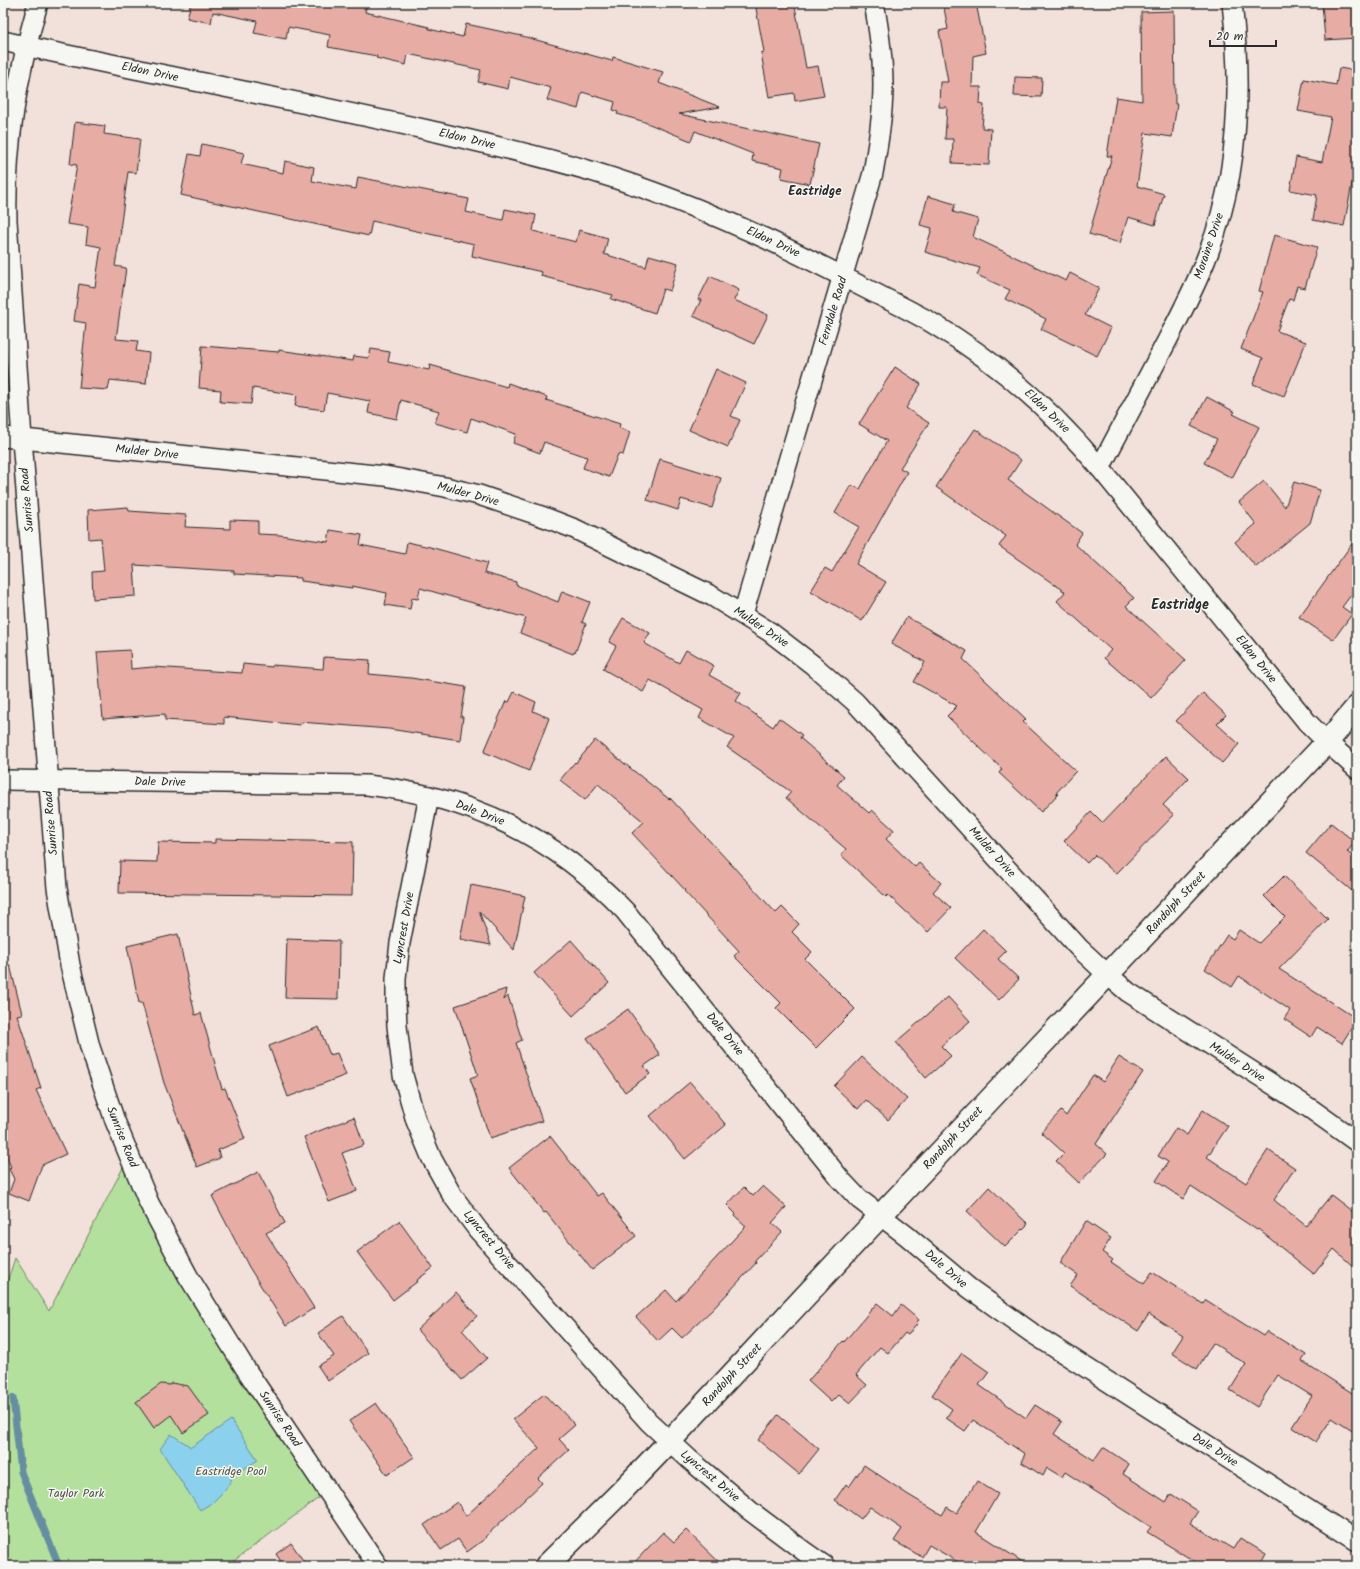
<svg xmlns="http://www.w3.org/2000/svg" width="1360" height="1569" font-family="Kalam,sans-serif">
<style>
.built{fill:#efd1ca}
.green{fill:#b4e09e;stroke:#708664}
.water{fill:#8bd0ec;stroke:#658e9f}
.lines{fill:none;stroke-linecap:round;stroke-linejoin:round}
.stream{stroke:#658e9f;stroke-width:7}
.building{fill:#e7ada4;stroke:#2b2b2b}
.minor-casing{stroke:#2b2b2b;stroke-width:22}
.tertiary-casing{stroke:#2b2b2b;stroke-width:25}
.minor{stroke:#f6f6f2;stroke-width:19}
.tertiary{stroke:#f6f6f2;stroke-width:22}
.labels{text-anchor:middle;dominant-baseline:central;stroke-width:3;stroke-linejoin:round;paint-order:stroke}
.street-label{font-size:12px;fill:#2b2b2b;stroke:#f6f6f2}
.park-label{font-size:12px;fill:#4d5848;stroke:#f6f6f2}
.neighbourhood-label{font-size:13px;font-weight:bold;fill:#2b2b2b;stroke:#f6f6f2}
.quarter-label{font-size:14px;font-weight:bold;fill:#2b2b2b;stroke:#f6f6f2}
</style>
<rect width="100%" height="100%" fill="#f2e0db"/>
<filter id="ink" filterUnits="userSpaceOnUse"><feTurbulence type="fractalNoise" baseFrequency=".025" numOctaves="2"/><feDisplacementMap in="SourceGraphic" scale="8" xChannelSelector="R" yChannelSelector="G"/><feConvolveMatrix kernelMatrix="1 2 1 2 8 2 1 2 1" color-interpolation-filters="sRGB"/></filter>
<g filter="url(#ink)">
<path class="built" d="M 563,1550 L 581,1566 L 546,1566 Z"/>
<path class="green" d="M 129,1156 L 149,1203 L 328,1491 L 227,1566 L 3,1566 L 3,1294 L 15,1258 L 49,1311 Z"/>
<path class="water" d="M 231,1420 L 258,1460 L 234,1475 L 226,1489 L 212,1503 L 200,1510 L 160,1449 L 171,1434 L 191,1447 Z"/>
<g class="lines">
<path class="stream" d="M 13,1398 L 21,1472 L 59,1566"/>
</g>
<g class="building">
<path d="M 191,3 L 367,3 L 365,12 L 429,27 L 429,29 L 463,37 L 466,24 L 522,36 L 612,61 L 613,57 L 663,72 L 659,83 L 720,107 L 679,114 L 819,144 L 810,184 L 781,178 L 783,168 L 752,161 L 753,154 L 695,131 L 691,141 L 642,121 L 617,114 L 618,112 L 613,110 L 615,102 L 582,92 L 578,109 L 547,100 L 551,88 L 510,77 L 508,89 L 478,82 L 481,70 L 408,54 L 406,65 L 376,58 L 377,56 L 328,47 L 330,35 L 288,27 L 286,39 L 254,33 L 257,21 L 213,12 L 211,23 L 187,18 Z"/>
<path d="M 755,3 L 790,3 L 791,7 L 795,6 L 806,68 L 818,66 L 824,96 L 795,101 L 794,93 L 769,97 L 761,53 L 764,52 Z"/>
<path d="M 943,3 L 976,3 L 986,53 L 973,56 L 972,87 L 981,87 L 980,104 L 984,105 L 982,128 L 991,129 L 989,165 L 952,163 L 953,139 L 945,139 L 947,107 L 939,107 L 940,82 L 948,82 L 939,31 L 948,29 Z"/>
<path d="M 1322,3 L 1355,3 L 1357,38 L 1325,40 Z"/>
<path d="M 1174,11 L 1175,104 L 1177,104 L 1172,137 L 1145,133 L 1137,186 L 1164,194 L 1155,225 L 1128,217 L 1120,243 L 1089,234 L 1112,156 L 1107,156 L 1116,97 L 1142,101 L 1141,12 Z"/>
<path d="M 1339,68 L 1357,71 L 1357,157 L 1344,226 L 1313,220 L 1317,195 L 1290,190 L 1296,157 L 1322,162 L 1331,117 L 1298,111 L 1304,79 L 1336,85 Z"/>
<path d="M 1015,77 L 1042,78 L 1041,97 L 1014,96 Z"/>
<path d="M 75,122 L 105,126 L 104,134 L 140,139 L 136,173 L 128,172 L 120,230 L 121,230 L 115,266 L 126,268 L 116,339 L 138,341 L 136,351 L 149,353 L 146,384 L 110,380 L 108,390 L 79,388 L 86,323 L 74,321 L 79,284 L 95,287 L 101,247 L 86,244 L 88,227 L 67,224 L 77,165 L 70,164 Z"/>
<path d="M 202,144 L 244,153 L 241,164 L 283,173 L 285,161 L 314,167 L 312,181 L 356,189 L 358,177 L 469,199 L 466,212 L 503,220 L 505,209 L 536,215 L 533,231 L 576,242 L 579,230 L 608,238 L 604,254 L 646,267 L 649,255 L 678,263 L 670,291 L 663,289 L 655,313 L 611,299 L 613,295 L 541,276 L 542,272 L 472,256 L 474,244 L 372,221 L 369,236 L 181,195 L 189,154 L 200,156 Z"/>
<path d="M 928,196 L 955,204 L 953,212 L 978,219 L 973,237 L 1066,281 L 1070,273 L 1099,288 L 1085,315 L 1111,328 L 1097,356 L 1041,329 L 1046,319 L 1005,299 L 1010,290 L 977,275 L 980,268 L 925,252 L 932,228 L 920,225 Z"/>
<path d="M 1274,235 L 1317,247 L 1305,288 L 1297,286 L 1293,300 L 1289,299 L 1277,331 L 1306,342 L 1284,396 L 1253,384 L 1263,358 L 1241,349 L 1263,292 L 1259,291 Z"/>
<path d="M 710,276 L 739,290 L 734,300 L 768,315 L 754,344 L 693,316 L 701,300 L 698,300 Z"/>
<path d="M 202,346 L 279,352 L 279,350 L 353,361 L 354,356 L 369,358 L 371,349 L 390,352 L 388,362 L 429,370 L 430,365 L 507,387 L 508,383 L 547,397 L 546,400 L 620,424 L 619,428 L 630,432 L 623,455 L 618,454 L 609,477 L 583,468 L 587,457 L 544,442 L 540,453 L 513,443 L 516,434 L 471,418 L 467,432 L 435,423 L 439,411 L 401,400 L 397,419 L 368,413 L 370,401 L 327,393 L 324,410 L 295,406 L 297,395 L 253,388 L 251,404 L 220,402 L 221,390 L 199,388 Z"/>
<path d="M 895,367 L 921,384 L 906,408 L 929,423 L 900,468 L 907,472 L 856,564 L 886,582 L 862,621 L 811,591 L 825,568 L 832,572 L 859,527 L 835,513 L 851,485 L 860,489 L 887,441 L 859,424 Z"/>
<path d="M 716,369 L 746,383 L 731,416 L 740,420 L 728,447 L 689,430 Z"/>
<path d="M 1207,397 L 1235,412 L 1233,414 L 1259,427 L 1232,478 L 1204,463 L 1217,439 L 1191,426 Z"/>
<path d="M 975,429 L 1021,460 L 1008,480 L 1082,533 L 1075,544 L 1134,598 L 1126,606 L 1186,660 L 1151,698 L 1130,679 L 1129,680 L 1104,658 L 1111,650 L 1057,601 L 1065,592 L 999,546 L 1006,536 L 936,487 Z"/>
<path d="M 660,459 L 721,478 L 712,508 L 681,499 L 678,510 L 647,500 Z"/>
<path d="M 1264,481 L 1285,507 L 1294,482 L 1320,490 L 1310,523 L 1256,567 L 1235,542 L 1256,524 L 1239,502 Z"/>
<path d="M 128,507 L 129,511 L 186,515 L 185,527 L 230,529 L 230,520 L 258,521 L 258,534 L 280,535 L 328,542 L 330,530 L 362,535 L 360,545 L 405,554 L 407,542 L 430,547 L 487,563 L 484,573 L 516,582 L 516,585 L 558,602 L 562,591 L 590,602 L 582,622 L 586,624 L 575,653 L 574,652 L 573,654 L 520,633 L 526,618 L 420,588 L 418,599 L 412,598 L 410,609 L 385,605 L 387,593 L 352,586 L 352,588 L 301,581 L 301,578 L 234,574 L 234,571 L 134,565 L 136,596 L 93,599 L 92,572 L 104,571 L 101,538 L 89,539 L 88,510 Z"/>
<path d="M 1357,537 L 1357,587 L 1342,607 L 1352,614 L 1333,640 L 1299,617 Z"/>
<path d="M 907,617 L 967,651 L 963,659 L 1026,719 L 1023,722 L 1076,771 L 1056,793 L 1058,794 L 1041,812 L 999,773 L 1002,769 L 947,716 L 957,706 L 914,682 L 925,662 L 891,644 Z"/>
<path d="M 623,618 L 650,633 L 644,643 L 679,663 L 686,650 L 714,666 L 709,675 L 741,693 L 736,701 L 773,727 L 779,718 L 802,735 L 800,738 L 844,776 L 837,785 L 869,813 L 872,810 L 894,830 L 886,839 L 915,867 L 919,863 L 941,883 L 933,892 L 951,908 L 928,932 L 888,895 L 886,897 L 841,855 L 846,849 L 786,798 L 791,792 L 727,747 L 734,738 L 699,718 L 703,710 L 650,680 L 643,692 L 603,669 L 616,646 L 609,642 Z"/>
<path d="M 130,650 L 131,669 L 153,667 L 242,673 L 243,664 L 272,667 L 273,665 L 323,669 L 324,657 L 370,660 L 369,674 L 411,678 L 466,687 L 461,717 L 463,717 L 460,740 L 389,729 L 300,722 L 300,725 L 224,717 L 224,724 L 165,720 L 165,714 L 103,719 L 97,652 Z"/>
<path d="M 514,692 L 536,702 L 533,711 L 549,718 L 529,771 L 484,752 L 506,701 L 509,702 Z"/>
<path d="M 1203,693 L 1226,715 L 1217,724 L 1239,744 L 1222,763 L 1176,721 Z"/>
<path d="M 595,740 L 669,799 L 670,798 L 776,913 L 782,907 L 799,924 L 792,932 L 812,952 L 805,959 L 855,1009 L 816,1048 L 776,1008 L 781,1003 L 734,956 L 739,951 L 684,891 L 685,890 L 632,833 L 644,822 L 598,784 L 585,800 L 560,780 L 575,762 L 576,763 Z"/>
<path d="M 1166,756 L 1189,778 L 1163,805 L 1174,815 L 1116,874 L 1095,855 L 1087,863 L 1064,841 L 1091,812 L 1102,823 Z"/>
<path d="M 1331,823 L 1355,842 L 1347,852 L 1357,859 L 1357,895 L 1306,853 Z"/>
<path d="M 215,839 L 353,842 L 352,896 L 119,893 L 120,861 L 157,862 L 158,842 L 215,843 Z"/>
<path d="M 1284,876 L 1328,919 L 1279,969 L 1357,1019 L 1342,1043 L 1317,1027 L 1311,1037 L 1284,1019 L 1290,1010 L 1239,976 L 1232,987 L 1205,969 L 1227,935 L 1233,939 L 1239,930 L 1259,943 L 1285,917 L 1264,896 Z"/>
<path d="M 471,885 L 525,896 L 514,950 L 479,911 L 491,945 L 460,939 Z"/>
<path d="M 983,929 L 1006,951 L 998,959 L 1019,979 L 999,1000 L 955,958 Z"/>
<path d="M 178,934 L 195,1015 L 201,1013 L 222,1089 L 225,1088 L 245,1139 L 218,1150 L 220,1158 L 197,1167 L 164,1083 L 142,1003 L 139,1003 L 127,946 Z"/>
<path d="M 287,939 L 339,941 L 338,999 L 285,998 Z"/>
<path d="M 571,940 L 609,983 L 573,1016 L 534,973 Z"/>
<path d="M 10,965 L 22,1014 L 17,1015 L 41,1088 L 36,1090 L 66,1154 L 42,1165 L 29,1201 L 9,1193 L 14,1179 L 9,1169 L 11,1167 L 3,1149 L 3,966 Z"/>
<path d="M 506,989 L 504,1000 L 508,996 L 522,1040 L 516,1043 L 542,1121 L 490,1138 L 470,1078 L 478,1075 L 455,1006 Z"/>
<path d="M 948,997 L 970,1021 L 941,1046 L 951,1056 L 926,1078 L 896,1042 Z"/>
<path d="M 628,1009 L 660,1055 L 644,1066 L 650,1074 L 625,1092 L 587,1038 Z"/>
<path d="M 319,1027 L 330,1055 L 337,1053 L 346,1075 L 288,1097 L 269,1046 Z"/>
<path d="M 862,1057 L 907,1099 L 888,1120 L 866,1100 L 858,1109 L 834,1086 Z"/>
<path d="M 1119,1057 L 1143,1072 L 1096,1144 L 1107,1154 L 1079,1183 L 1056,1161 L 1064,1153 L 1041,1132 L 1061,1111 L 1066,1116 L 1093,1075 L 1103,1082 Z"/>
<path d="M 690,1082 L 726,1125 L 685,1159 L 650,1116 Z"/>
<path d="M 1203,1110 L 1228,1126 L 1207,1157 L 1246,1183 L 1268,1150 L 1295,1168 L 1274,1200 L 1306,1226 L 1331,1195 L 1357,1215 L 1357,1270 L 1334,1249 L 1314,1274 L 1258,1229 L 1257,1230 L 1191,1186 L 1183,1199 L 1156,1181 L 1168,1162 L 1158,1156 L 1176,1128 L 1187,1135 Z"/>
<path d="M 354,1117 L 364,1145 L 342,1153 L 357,1191 L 329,1202 L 304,1137 Z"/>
<path d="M 550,1136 L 597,1196 L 602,1193 L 636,1236 L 592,1270 L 546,1212 L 544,1213 L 509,1168 Z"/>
<path d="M 258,1172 L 285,1223 L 266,1233 L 314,1308 L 286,1326 L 249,1267 L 212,1196 Z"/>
<path d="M 763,1186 L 786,1207 L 772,1223 L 782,1232 L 755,1261 L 756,1263 L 713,1309 L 682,1338 L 672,1328 L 658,1341 L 636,1317 L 666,1290 L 676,1301 L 746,1226 L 735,1216 L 736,1214 L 727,1205 L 744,1187 L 753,1196 Z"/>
<path d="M 989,1187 L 1028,1224 L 1005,1247 L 967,1211 Z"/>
<path d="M 399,1221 L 433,1268 L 417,1280 L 418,1281 L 393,1300 L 357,1252 Z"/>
<path d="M 1086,1221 L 1111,1238 L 1102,1252 L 1113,1260 L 1111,1262 L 1144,1284 L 1152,1272 L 1203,1304 L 1206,1300 L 1263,1336 L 1267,1331 L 1306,1355 L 1302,1361 L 1357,1396 L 1357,1434 L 1332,1418 L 1316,1442 L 1292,1427 L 1312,1396 L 1278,1375 L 1257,1407 L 1230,1390 L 1246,1364 L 1213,1343 L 1197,1369 L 1172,1353 L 1183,1336 L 1149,1314 L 1138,1331 L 1070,1286 L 1078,1275 L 1060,1263 Z"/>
<path d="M 456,1292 L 477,1316 L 462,1330 L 487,1358 L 462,1380 L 417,1330 L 442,1307 L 442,1305 Z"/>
<path d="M 877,1303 L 893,1316 L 901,1305 L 919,1320 L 917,1322 L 918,1323 L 908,1335 L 905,1333 L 888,1353 L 880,1347 L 856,1375 L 867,1385 L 850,1403 L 839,1394 L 831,1402 L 808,1381 L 843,1341 L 844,1342 Z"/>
<path d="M 343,1316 L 368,1353 L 328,1381 L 318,1366 L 334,1356 L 318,1333 Z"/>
<path d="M 962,1353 L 989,1372 L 979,1385 L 1026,1418 L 1035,1405 L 1062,1422 L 1054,1434 L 1094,1460 L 1103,1447 L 1129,1464 L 1123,1474 L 1166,1502 L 1171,1494 L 1198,1511 L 1190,1523 L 1233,1549 L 1240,1538 L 1266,1554 L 1260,1565 L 1261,1566 L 1202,1566 L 1147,1532 L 1151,1527 L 1065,1472 L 1062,1477 L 1047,1468 L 1043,1476 L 1021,1462 L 1025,1454 L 973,1420 L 965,1431 L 946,1418 L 952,1409 L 932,1395 Z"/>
<path d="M 171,1383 L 188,1386 L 209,1415 L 183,1433 L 171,1415 L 154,1428 L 136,1402 L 161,1384 L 170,1385 Z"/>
<path d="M 544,1394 L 555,1406 L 556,1405 L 575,1425 L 559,1439 L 569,1450 L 538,1478 L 542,1483 L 485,1537 L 486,1538 L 467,1552 L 458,1539 L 441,1550 L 424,1525 L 457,1502 L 466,1516 L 539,1448 L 513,1419 Z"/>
<path d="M 376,1403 L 414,1457 L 387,1475 L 349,1421 Z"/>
<path d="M 778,1415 L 819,1449 L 799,1474 L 758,1440 Z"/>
<path d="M 864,1465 L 907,1494 L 942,1515 L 947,1507 L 957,1513 L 977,1481 L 998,1494 L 976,1532 L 1029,1566 L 965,1566 L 929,1545 L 922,1557 L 894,1541 L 902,1529 L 870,1507 L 861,1519 L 835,1500 L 846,1484 L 849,1487 Z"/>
<path d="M 686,1530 L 723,1566 L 631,1566 L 663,1532 L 674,1542 Z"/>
<path d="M 291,1543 L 307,1566 L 284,1566 L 276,1554 Z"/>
</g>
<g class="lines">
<g class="minor-casing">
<g id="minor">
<path d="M 38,3 C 17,77 5,144 7,221 L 22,439 L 57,888 L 70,965 L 90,1047 L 115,1121 L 134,1167 L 149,1203 L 188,1276 L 245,1368 L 378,1566"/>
<path d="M 3,41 C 50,52 97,61 145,71 C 239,90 334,109 428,130 C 483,143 537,155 591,171 C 684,199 772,239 857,284 C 882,297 908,309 932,323 C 998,362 1051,409 1100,468 L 1307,722 L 1327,742 L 1357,769"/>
<path d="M 3,437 L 385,476 L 445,487 L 479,495 L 544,517 L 575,529 L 712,596 L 770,632 L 813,665 L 855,702 L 1079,948 L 1108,975 L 1128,992 L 1311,1109 L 1357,1142"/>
<path d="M 1100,468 C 1119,432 1138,396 1157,360 C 1175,325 1194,291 1208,254 C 1239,175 1242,87 1232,3"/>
<path d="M 743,614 L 873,173 C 878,144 883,115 883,85 C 883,58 879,30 874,3"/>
<path d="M 3,780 L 367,785 C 470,797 553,835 625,911 L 841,1180 L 859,1199 L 907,1236 L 969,1288 L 1032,1333 L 1357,1541"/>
<path d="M 429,796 L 400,943 L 396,978 L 396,1003 L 397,1026 L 403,1075 L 416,1121 L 432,1159 L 452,1195 L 478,1230 L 649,1422 L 689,1459 L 749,1510 L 805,1552 L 825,1566"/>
</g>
</g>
<g class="tertiary-casing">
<path id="tertiary" d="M 546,1566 L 619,1494 L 669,1442 L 881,1215 L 1327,742 L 1357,707"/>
</g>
<use href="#minor" class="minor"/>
<use href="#tertiary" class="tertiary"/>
</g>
</g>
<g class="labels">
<g class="street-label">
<text transform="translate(150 72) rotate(12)">Eldon Drive</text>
<text transform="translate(467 139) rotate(13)">Eldon Drive</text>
<text transform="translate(773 242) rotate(25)">Eldon Drive</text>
<text transform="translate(1209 246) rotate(-71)">Moraine Drive</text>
<text transform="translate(833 311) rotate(-73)">Ferndale Road</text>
<text transform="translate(1047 411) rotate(44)">Eldon Drive</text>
<text transform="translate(147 452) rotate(6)">Mulder Drive</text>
<text transform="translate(468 494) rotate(15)">Mulder Drive</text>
<text transform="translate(27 500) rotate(-95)">Sunrise Road</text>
<text transform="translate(761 627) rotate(34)">Mulder Drive</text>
<text transform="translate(1256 659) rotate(51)">Eldon Drive</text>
<text transform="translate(160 782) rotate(1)">Dale Drive</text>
<text transform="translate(480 813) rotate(21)">Dale Drive</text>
<text transform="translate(51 823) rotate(-95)">Sunrise Road</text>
<text transform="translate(992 852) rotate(48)">Mulder Drive</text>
<text transform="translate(1176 903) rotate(-47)">Randolph Street</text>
<text transform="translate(404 928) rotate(-80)">Lyncrest Drive</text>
<text transform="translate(725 1034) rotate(51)">Dale Drive</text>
<text transform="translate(1237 1062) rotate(33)">Mulder Drive</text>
<text transform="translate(122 1137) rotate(68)">Sunrise Road</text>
<text transform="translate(953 1138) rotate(-47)">Randolph Street</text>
<text transform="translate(489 1240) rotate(50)">Lyncrest Drive</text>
<text transform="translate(946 1269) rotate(41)">Dale Drive</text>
<text transform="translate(732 1375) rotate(-47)">Randolph Street</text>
<text transform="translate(280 1419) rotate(56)">Sunrise Road</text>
<text transform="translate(1215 1450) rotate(33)">Dale Drive</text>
<text transform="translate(710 1476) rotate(40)">Lyncrest Drive</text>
</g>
<g class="park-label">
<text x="231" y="1471">Eastridge Pool</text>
<text x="76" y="1493">Taylor Park</text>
</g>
<g class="neighbourhood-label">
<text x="815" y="191">Eastridge</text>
</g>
<g class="quarter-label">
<text x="1180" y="605">Eastridge</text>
</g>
</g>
<rect width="1360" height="1569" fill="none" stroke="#f6f6f2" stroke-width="16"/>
<rect x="8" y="8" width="1344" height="1553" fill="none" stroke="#2b2b2b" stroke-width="1.5" filter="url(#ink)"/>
<path d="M1210 40v6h66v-6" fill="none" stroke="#2b2b2b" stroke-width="2"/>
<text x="1216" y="40" font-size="12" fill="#2b2b2b" stroke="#f6f6f2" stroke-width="3" paint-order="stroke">20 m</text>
</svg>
